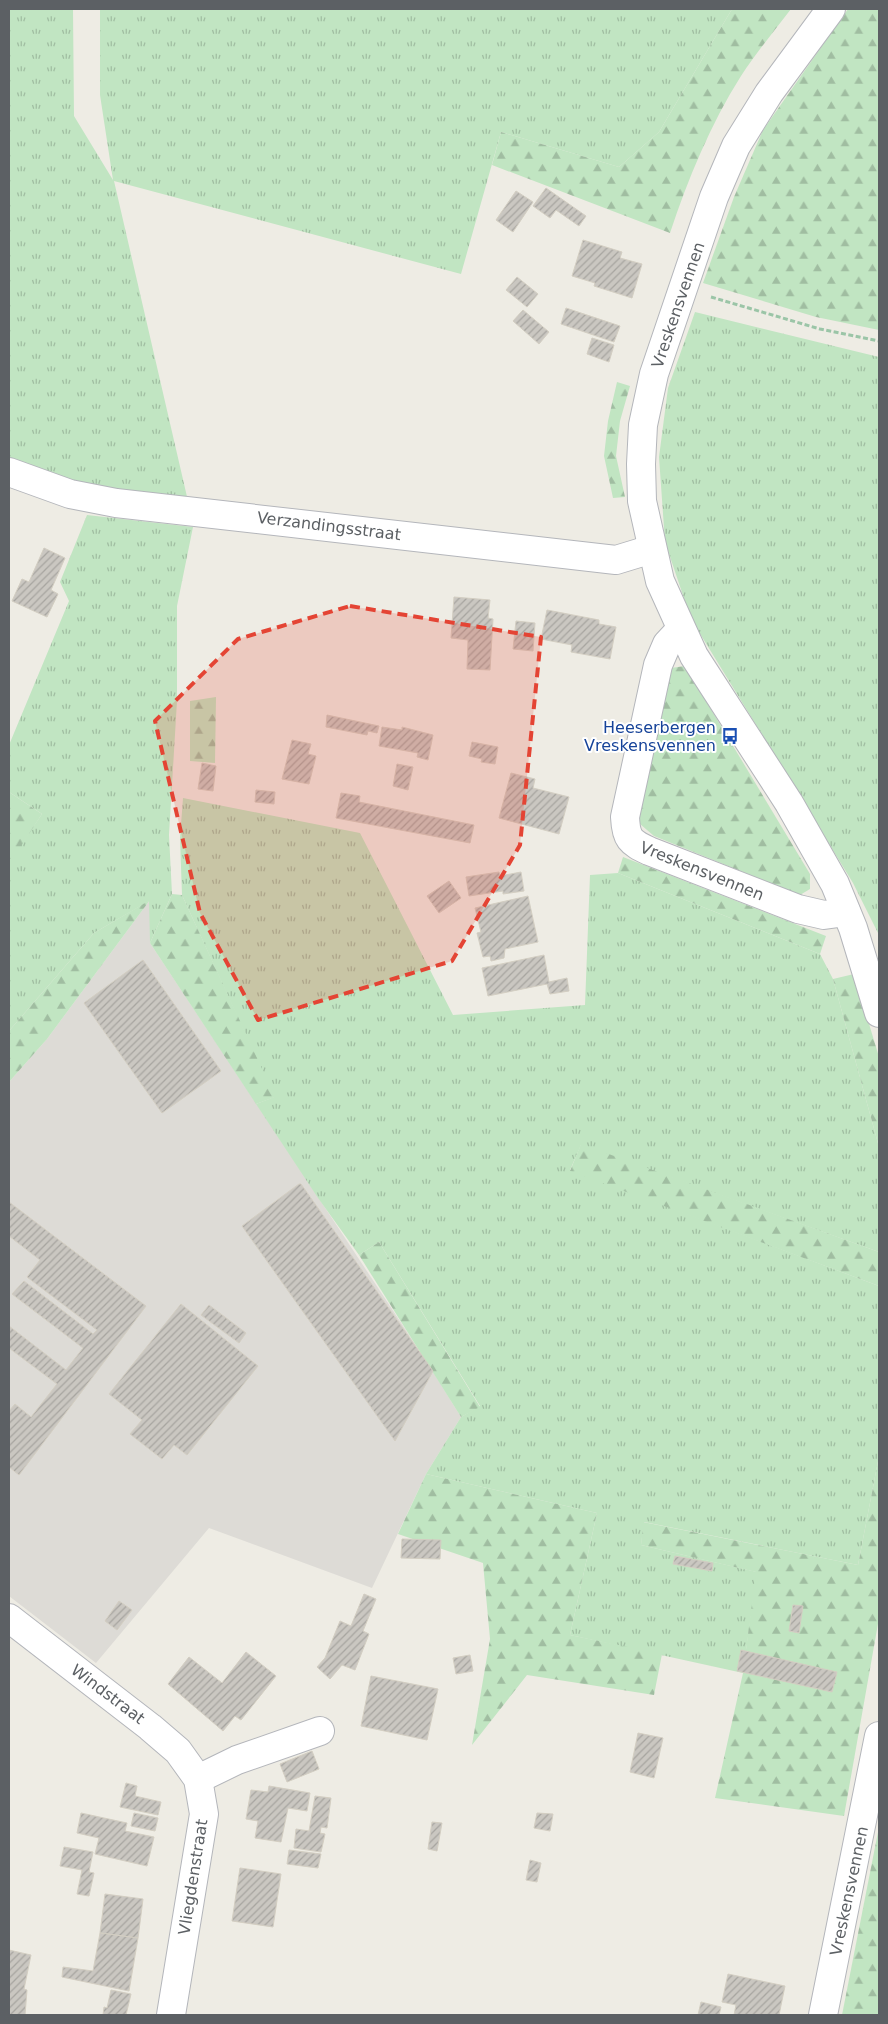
<svg xmlns="http://www.w3.org/2000/svg" width="888" height="2024" font-family="'DejaVu Sans',sans-serif">
<style>
.industrial{fill:#dddbd6}
.grass{fill:url(#grass-tufts)}
.forest{fill:url(#forest-firs)}
.building{fill:url(#building-hatch);stroke:#d3cec2}
.lines{fill:none;stroke-linecap:round;stroke-linejoin:round}
.street-casing{stroke:#b4b6bb;stroke-width:30}
.path{stroke:#9bc5a7;stroke-width:3;stroke-dasharray:5 2.5;stroke-linecap:butt}
.street{stroke:#fff;stroke-width:28}
.marked{fill:#e44434;fill-opacity:0.2;stroke:#e44434;stroke-width:4;stroke-dasharray:10 6;stroke-linejoin:round}
.labels{text-anchor:middle;dominant-baseline:central;stroke-width:4;stroke-linejoin:round;paint-order:stroke}
.street-label{font-size:16px;fill:#5c6064;stroke:#fff}
.transit-label{font-size:16px;fill:#164399;stroke:#fff;text-anchor:end}
</style>
<defs>
<pattern id="grass-tufts" width="24" height="20" patternUnits="userSpaceOnUse" patternTransform="scale(1.25)"><rect width="24" height="20" fill="#c1e5c2"/><path d="M3 7l-1-3M5 7V3M7 7l1-3M15 17l-1-3M17 17v-4M19 17l1-3" fill="none" stroke="#a0bda1"/></pattern>
<pattern id="forest-firs" width="22" height="20" patternUnits="userSpaceOnUse" patternTransform="scale(1.25)"><rect width="22" height="20" fill="#c1e5c2"/><path d="M5 1l3.5 6h-7zM16 11l3.5 6h-7z" fill="#a0bda1"/></pattern>
<pattern id="building-hatch" width="6" height="6" patternUnits="userSpaceOnUse" patternTransform="scale(1.25)"><rect width="6" height="6" fill="#cac7c1"/><path d="M-1 1l2-2M0 6l6-6M5 7l2-2" fill="none" stroke="#a7a5a0"/></pattern>
</defs>
<rect width="100%" height="100%" fill="#eeece4"/>
<path class="industrial" d="M 150,900 L 150,943 L 423,1356 L 461,1417 L 426,1474 L 372,1588 L 209,1528 L 96,1663 L 9,1596 L 9,1082 L 47,1039 Z"/>
<g class="grass">
<path d="M 9,9 L 73,9 L 74,116 L 113,180 L 100,95 L 100,9 L 732,9 L 659,132 L 619,167 L 501,132 L 461,274 L 114,181 L 188,501 L 92,487 L 9,462 Z"/>
<path d="M 695,312 L 879,357 L 879,935 L 853,883 L 691,619 L 665,542 L 659,457 L 668,388 Z"/>
<path d="M 87,515 L 193,527 L 177,606 L 177,701 L 169,835 L 172,894 L 150,943 L 149,901 L 94,933 L 9,1031 L 9,862 L 42,814 L 9,792 L 9,745 L 69,601 L 60,582 Z"/>
<path d="M 183,798 L 360,833 L 453,1015 L 585,1005 L 590,875 L 618,873 L 820,954 L 833,979 L 879,1147 L 879,1252 L 581,1145 L 570,1170 L 879,1286 L 879,1456 L 858,1565 L 644,1522 L 641,1545 L 757,1572 L 743,1673 L 570,1635 L 597,1513 L 426,1474 L 461,1417 L 480,1406 L 379,1242 L 359,1255 L 318,1198 L 256,1104 L 274,1097 L 182,895 L 180,838 Z"/>
</g>
<g class="forest">
<path d="M 732,9 L 791,9 C 774,31 756,53 741,76 C 710,125 688,179 670,233 L 492,165 L 501,132 L 619,167 L 659,132 Z"/>
<path d="M 848,9 L 879,9 L 879,330 L 816,317 L 703,283 L 734,197 L 763,130 Z"/>
<path d="M 617,382 L 630,386 L 620,421 L 616,456 L 625,497 L 613,498 L 604,456 L 608,421 Z"/>
<path d="M 685,666 L 810,874 L 810,889 L 800,895 L 654,836 L 640,824 L 640,807 L 671,668 Z"/>
<path d="M 216,697 L 215,763 L 190,761 L 190,701 Z"/>
<path d="M 9,792 L 42,814 L 10,863 L 9,862 Z"/>
<path d="M 623,857 L 826,936 L 820,954 L 618,873 Z"/>
<path d="M 172,894 L 182,895 L 275,1097 L 256,1104 L 150,943 Z"/>
<path d="M 150,900 L 47,1039 L 9,1082 L 9,1031 L 94,933 Z"/>
<path d="M 854,974 L 879,1057 L 879,1147 L 833,979 Z"/>
<path d="M 581,1144 L 879,1252 L 879,1286 L 570,1171 Z"/>
<path d="M 379,1242 L 480,1407 L 461,1417 L 359,1255 Z"/>
<path d="M 879,1456 L 879,1618 L 844,1816 L 715,1798 L 743,1673 L 756,1572 L 641,1545 L 643,1522 L 858,1565 Z"/>
<path d="M 426,1474 L 597,1513 L 570,1635 L 662,1654 L 654,1695 L 527,1675 L 472,1745 L 490,1639 L 483,1563 L 398,1534 Z"/>
<path d="M 879,1831 L 879,2015 L 842,2015 L 878,1832 Z"/>
</g>
<g class="building">
<path d="M 546,188 L 586,216 L 579,226 L 556,210 L 550,218 L 533,206 Z"/>
<path d="M 516,191 L 533,202 L 513,232 L 496,220 Z"/>
<path d="M 583,240 L 622,252 L 620,258 L 642,264 L 632,298 L 594,286 L 595,283 L 572,276 Z"/>
<path d="M 517,277 L 538,294 L 527,307 L 506,290 Z"/>
<path d="M 566,308 L 620,326 L 614,342 L 561,324 Z"/>
<path d="M 523,310 L 549,332 L 539,344 L 513,321 Z"/>
<path d="M 592,338 L 614,345 L 609,362 L 587,354 Z"/>
<path d="M 44,548 L 65,558 L 51,590 L 58,594 L 47,617 L 12,601 L 22,579 L 29,582 Z"/>
<path d="M 454,597 L 490,600 L 488,618 L 493,619 L 490,670 L 467,669 L 468,640 L 451,638 Z"/>
<path d="M 547,610 L 599,620 L 599,624 L 616,627 L 610,659 L 571,652 L 572,645 L 541,639 Z"/>
<path d="M 516,621 L 535,623 L 533,651 L 513,649 Z"/>
<path d="M 327,715 L 379,726 L 377,733 L 368,731 L 367,735 L 326,727 Z"/>
<path d="M 382,727 L 402,730 L 402,727 L 433,735 L 428,760 L 417,757 L 418,753 L 379,746 Z"/>
<path d="M 292,740 L 311,744 L 308,754 L 316,756 L 309,784 L 282,779 Z"/>
<path d="M 472,742 L 498,747 L 495,764 L 481,762 L 482,759 L 469,756 Z"/>
<path d="M 202,763 L 216,766 L 213,791 L 198,789 Z"/>
<path d="M 397,764 L 413,767 L 408,790 L 393,786 Z"/>
<path d="M 511,773 L 535,779 L 533,788 L 569,797 L 559,834 L 499,818 Z"/>
<path d="M 256,790 L 275,792 L 274,804 L 255,802 Z"/>
<path d="M 341,793 L 360,796 L 359,802 L 474,825 L 470,843 L 336,818 Z"/>
<path d="M 499,872 L 500,876 L 521,872 L 524,891 L 503,894 L 503,891 L 469,896 L 466,877 Z"/>
<path d="M 449,881 L 461,898 L 439,913 L 427,896 Z"/>
<path d="M 528,896 L 538,942 L 505,949 L 504,958 L 491,961 L 490,956 L 483,957 L 477,933 L 481,932 L 475,908 Z"/>
<path d="M 544,955 L 549,982 L 567,978 L 569,991 L 550,994 L 547,984 L 488,996 L 482,968 Z"/>
<path d="M 143,960 L 221,1071 L 162,1113 L 84,1003 Z"/>
<path d="M 299,1184 L 301,1184 L 433,1371 L 395,1441 L 242,1226 Z"/>
<path d="M 9,1202 L 146,1306 L 19,1475 L 9,1467 L 9,1411 L 15,1404 L 31,1417 L 57,1384 L 9,1348 L 9,1326 L 66,1370 L 83,1348 L 12,1294 L 24,1281 L 93,1334 L 97,1330 L 27,1277 L 40,1260 L 9,1236 Z"/>
<path d="M 181,1304 L 258,1366 L 187,1455 L 174,1445 L 162,1459 L 130,1434 L 142,1420 L 109,1394 Z"/>
<path d="M 209,1305 L 246,1333 L 239,1343 L 201,1315 Z"/>
<path d="M 402,1539 L 441,1540 L 440,1559 L 401,1558 Z"/>
<path d="M 675,1556 L 713,1563 L 712,1571 L 673,1564 Z"/>
<path d="M 364,1594 L 376,1599 L 363,1631 L 369,1634 L 355,1670 L 342,1665 L 330,1679 L 317,1667 L 325,1658 L 340,1621 L 351,1626 Z"/>
<path d="M 119,1601 L 132,1610 L 117,1630 L 105,1621 Z"/>
<path d="M 793,1605 L 803,1606 L 799,1633 L 789,1631 Z"/>
<path d="M 741,1650 L 837,1672 L 832,1692 L 737,1671 Z"/>
<path d="M 246,1652 L 276,1676 L 241,1720 L 235,1716 L 223,1731 L 168,1684 L 189,1657 L 222,1683 Z"/>
<path d="M 470,1655 L 473,1671 L 456,1674 L 453,1658 Z"/>
<path d="M 371,1676 L 438,1689 L 427,1740 L 361,1726 Z"/>
<path d="M 638,1733 L 663,1738 L 654,1778 L 630,1772 Z"/>
<path d="M 312,1751 L 319,1769 L 287,1782 L 280,1764 Z"/>
<path d="M 126,1783 L 137,1786 L 135,1796 L 161,1802 L 158,1815 L 120,1807 Z"/>
<path d="M 269,1786 L 310,1793 L 307,1811 L 288,1808 L 281,1842 L 255,1838 L 258,1821 L 246,1819 L 251,1790 L 268,1792 Z"/>
<path d="M 315,1796 L 331,1798 L 327,1828 L 321,1827 L 320,1833 L 325,1834 L 321,1852 L 294,1848 L 296,1829 L 309,1831 Z"/>
<path d="M 81,1813 L 127,1823 L 125,1831 L 154,1837 L 147,1866 L 95,1854 L 99,1838 L 77,1833 Z"/>
<path d="M 134,1813 L 158,1818 L 155,1831 L 131,1826 Z"/>
<path d="M 537,1813 L 553,1814 L 550,1831 L 534,1828 Z"/>
<path d="M 432,1822 L 442,1823 L 437,1851 L 428,1849 Z"/>
<path d="M 64,1847 L 93,1852 L 89,1872 L 94,1873 L 89,1896 L 77,1894 L 82,1870 L 60,1866 Z"/>
<path d="M 289,1850 L 321,1854 L 318,1868 L 287,1864 Z"/>
<path d="M 530,1860 L 541,1863 L 537,1882 L 526,1880 Z"/>
<path d="M 240,1868 L 281,1874 L 273,1927 L 232,1921 Z"/>
<path d="M 105,1894 L 143,1899 L 138,1938 L 100,1933 Z"/>
<path d="M 100,1933 L 138,1938 L 129,1991 L 62,1977 L 63,1967 L 93,1971 Z"/>
<path d="M 9,1950 L 31,1955 L 24,1989 L 27,1990 L 25,2015 L 9,2015 Z"/>
<path d="M 728,1974 L 785,1986 L 779,2015 L 734,2015 L 736,2005 L 722,2002 Z"/>
<path d="M 111,1990 L 131,1994 L 126,2015 L 103,2015 L 104,2007 L 107,2008 Z"/>
<path d="M 701,2002 L 721,2007 L 719,2015 L 698,2015 Z"/>
</g>
<g class="lines">
<g class="street-casing">
<g id="street">
<path d="M 831,9 L 769,93 L 736,146 L 714,197 L 654,374 L 643,425 L 641,464 L 642,501 L 660,581 L 694,656 L 789,803 L 835,884 L 853,928 L 879,1013"/>
<path d="M 9,472 L 70,494 L 116,503 L 616,560 L 652,549"/>
<path d="M 681,629 L 667,644 L 658,665 L 625,817 C 626,839 630,842 649,851 L 798,909 L 824,915 L 846,912"/>
<path d="M 9,1618 L 150,1727 L 178,1751 L 198,1779 L 204,1814 L 171,2015"/>
<path d="M 198,1779 L 237,1760 L 320,1731"/>
<path d="M 823,2015 L 879,1736"/>
</g>
</g>
<path class="path" d="M 711,297 L 820,329 L 879,341"/>
<use href="#street" class="street"/>
</g>
<path class="marked" d="M 350,606 L 541,637 L 520,845 L 452,961 L 258,1020 L 200,913 L 155,721 L 238,639 Z"/>
<defs>
<g id="bus-bare" transform="scale(1.35)"><path d="M-5-6H5V4H4V6H2V4H-2V6H-4V4H-5ZM-3.5-4V0h7V-4ZM-3.5 1.2v1.5H-2V1.2ZM2 1.2v1.5H3.5V1.2Z" fill="#1a4fb4" stroke="#fff" stroke-width="2.5" paint-order="stroke"/></g>
</defs>
<g fill-rule="evenodd">
<use href="#bus-bare" x="730" y="736"/>
</g>
<g class="labels">
<g class="street-label">
<text transform="translate(678 305) rotate(-71)">Vreskensvennen</text>
<text transform="translate(329 526) rotate(7)">Verzandingsstraat</text>
<text transform="translate(702 871) rotate(22)">Vreskensvennen</text>
<text transform="translate(108 1694) rotate(37)">Windstraat</text>
<text transform="translate(193 1877) rotate(-81)">Vliegdenstraat</text>
<text transform="translate(849 1891) rotate(-78)">Vreskensvennen</text>
</g>
<g class="transit-label">
<text x="716" y="727">Heeserbergen<tspan x="716" dy="18">Vreskensvennen</tspan></text>
</g>
</g>
<rect width="888" height="2024" fill="none" stroke="#5c6064" stroke-width="20"/>
</svg>
